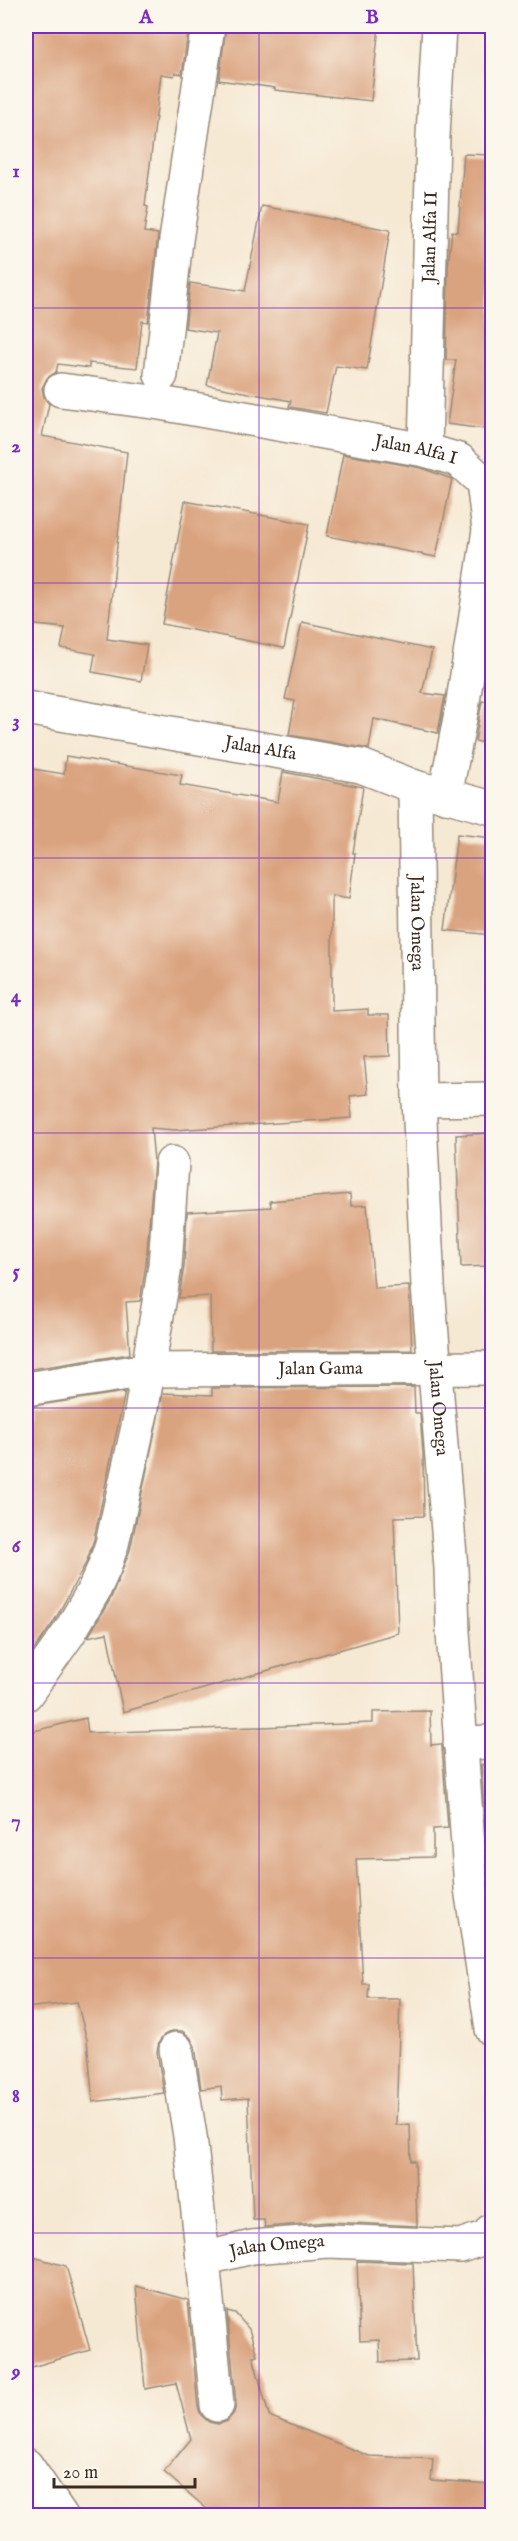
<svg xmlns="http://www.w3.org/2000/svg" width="518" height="2541" font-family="'IM FELL English',serif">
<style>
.building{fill:#daa37f}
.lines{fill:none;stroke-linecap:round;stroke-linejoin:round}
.street-casing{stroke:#988a79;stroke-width:36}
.street{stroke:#fff;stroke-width:33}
.grid{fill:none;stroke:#7b2cbf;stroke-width:1.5;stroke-opacity:0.55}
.labels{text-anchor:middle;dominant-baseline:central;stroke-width:6;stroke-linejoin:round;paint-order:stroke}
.street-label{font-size:18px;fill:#3b2a1e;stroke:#fbf7ec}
.neatline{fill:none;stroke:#7b2cbf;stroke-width:2}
.grid-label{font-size:20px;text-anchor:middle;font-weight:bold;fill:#7b2cbf}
</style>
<rect width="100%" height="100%" fill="#fbf7ec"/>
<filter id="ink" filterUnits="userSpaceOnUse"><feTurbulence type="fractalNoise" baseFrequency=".0167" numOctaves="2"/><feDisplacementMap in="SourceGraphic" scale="12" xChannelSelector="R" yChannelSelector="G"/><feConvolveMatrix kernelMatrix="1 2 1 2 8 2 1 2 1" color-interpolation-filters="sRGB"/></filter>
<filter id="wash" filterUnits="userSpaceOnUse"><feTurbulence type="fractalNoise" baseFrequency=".008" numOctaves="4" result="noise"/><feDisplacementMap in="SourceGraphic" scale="24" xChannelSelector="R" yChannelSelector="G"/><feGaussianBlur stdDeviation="1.35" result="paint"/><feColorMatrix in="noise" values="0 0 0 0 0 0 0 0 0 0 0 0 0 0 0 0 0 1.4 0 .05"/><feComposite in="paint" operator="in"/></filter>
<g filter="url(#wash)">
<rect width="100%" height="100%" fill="#f6e9d4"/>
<g id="blocks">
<g class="building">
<path d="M 26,26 L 189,26 L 182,74 L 175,73 L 174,76 L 161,74 L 145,206 L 148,207 L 144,232 L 158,234 L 148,322 L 142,321 L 137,368 L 89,363 L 89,368 L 58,364 L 56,372 L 47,378 L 42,388 L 44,397 L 49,404 L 42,436 L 127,452 L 107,639 L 147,645 L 141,681 L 92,672 L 95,654 L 61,648 L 65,628 L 26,624 Z"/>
<path d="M 226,26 L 379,26 L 371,101 L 275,90 L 275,88 L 219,80 Z"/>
<path d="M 464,154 L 492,155 L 492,430 L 447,424 L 456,360 L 446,360 L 448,266 L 452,231 L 458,232 Z"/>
<path d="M 262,206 L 390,230 L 367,370 L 336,366 L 326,413 L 289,407 L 291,401 L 207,385 L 217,333 L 185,328 L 190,283 L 245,291 Z"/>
<path d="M 343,454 L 421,468 L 452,479 L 436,557 L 327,536 Z"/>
<path d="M 185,501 L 309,524 L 284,648 L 162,624 Z"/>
<path d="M 302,622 L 432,650 L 422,693 L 445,696 L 438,733 L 374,719 L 369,749 L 289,735 L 295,701 L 285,699 Z"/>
<path d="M 482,701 L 492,702 L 492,745 L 475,741 Z"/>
<path d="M 66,756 L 182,775 L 180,785 L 278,802 L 283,772 L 363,787 L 353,853 L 355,853 L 349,899 L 332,896 L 332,1011 L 368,1009 L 368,1015 L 389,1015 L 390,1056 L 364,1057 L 368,1094 L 350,1096 L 352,1118 L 175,1130 L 151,1128 L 154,1161 L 146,1264 L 140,1301 L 126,1302 L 130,1354 L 26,1370 L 26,768 L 64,774 Z"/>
<path d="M 457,834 L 492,838 L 492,935 L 445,930 Z"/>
<path d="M 492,1133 L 492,1266 L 461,1267 L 456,1135 Z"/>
<path d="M 350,1194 L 351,1206 L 367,1205 L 374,1288 L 409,1286 L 412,1350 L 211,1351 L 210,1296 L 179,1298 L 184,1267 L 187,1212 L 271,1207 L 270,1201 Z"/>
<path d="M 414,1387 L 415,1413 L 420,1413 L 423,1454 L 424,1516 L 394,1517 L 398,1633 L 123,1712 L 107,1633 L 88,1637 L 111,1598 L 130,1550 L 163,1393 L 212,1395 L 212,1388 Z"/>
<path d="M 125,1392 L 94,1539 L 87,1561 L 53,1623 L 34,1650 L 26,1652 L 26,1407 Z"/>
<path d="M 430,1711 L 431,1745 L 441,1744 L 442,1747 L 448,1828 L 433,1829 L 433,1857 L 356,1859 L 363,1984 L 369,1984 L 368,1999 L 400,1999 L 396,2125 L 410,2124 L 411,2161 L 415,2161 L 417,2226 L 329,2222 L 265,2227 L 264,2220 L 253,2220 L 248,2098 L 222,2100 L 221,2086 L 201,2089 L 195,2046 L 190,2037 L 182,2031 L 172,2031 L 164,2035 L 159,2042 L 157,2052 L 164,2093 L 93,2102 L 87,2040 L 77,2002 L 26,2008 L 26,1733 L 86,1718 L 88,1733 L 373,1723 L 373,1712 Z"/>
<path d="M 492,1764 L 492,1826 L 485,1826 L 481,1765 Z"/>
<path d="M 26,2255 L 66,2266 L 90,2350 L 32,2367 L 26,2344 Z"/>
<path d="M 357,2261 L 413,2263 L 417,2361 L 380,2362 L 379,2340 L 360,2341 Z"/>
<path d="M 136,2286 L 188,2300 L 198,2407 L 201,2415 L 209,2422 L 218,2424 L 227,2421 L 234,2413 L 236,2404 L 227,2311 L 235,2313 L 249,2329 L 257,2355 L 253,2356 L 269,2416 L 369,2456 L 433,2459 L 431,2480 L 492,2484 L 492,2516 L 215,2516 L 164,2472 L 191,2439 L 176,2383 L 145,2389 Z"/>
</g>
</g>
</g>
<g filter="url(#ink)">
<use href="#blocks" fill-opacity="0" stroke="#988a79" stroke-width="1.5"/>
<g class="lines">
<g class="street-casing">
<g id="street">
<path d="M 161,375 L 176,240 L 208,26"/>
<path id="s1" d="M 61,390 L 160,403 L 425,450 L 459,460 L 483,482 L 489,530 L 462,708 L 445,796"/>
<path id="s2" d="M 425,450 L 433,136 L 439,26"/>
<path id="s3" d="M 26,708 L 361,766 L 415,787 L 492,808"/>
<path id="s4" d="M 415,787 L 419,1100 L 428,1286 L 451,1568 L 453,1632 L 471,1888 L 492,2029"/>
<path d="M 419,1100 L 492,1099"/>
<path id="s5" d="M 26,1389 L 147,1370 L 492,1368"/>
<path d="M 26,1694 L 69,1633 L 94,1590 L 104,1568 L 112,1544 L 141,1413 L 165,1266 L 172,1163"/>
<path d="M 460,1743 L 492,1742"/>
<path d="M 176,2049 L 190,2136 L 203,2259"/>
<path id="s6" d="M 217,2405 L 203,2259 L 252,2247 L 328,2241 L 460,2246 L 487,2237 L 492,2230"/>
<path d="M 26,2465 L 61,2516"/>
</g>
</g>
<use href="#street" class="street"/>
</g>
</g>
<path class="grid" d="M 259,26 L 259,2516M 26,308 L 492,308M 26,583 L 492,583M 26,858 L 492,858M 26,1133 L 492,1133M 26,1408 L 492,1408M 26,1683 L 492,1683M 26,1958 L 492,1958M 26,2233 L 492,2233"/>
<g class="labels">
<g class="street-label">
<text stroke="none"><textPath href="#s2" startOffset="213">Jalan Alfa II</textPath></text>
<text stroke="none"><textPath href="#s1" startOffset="360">Jalan Alfa I</textPath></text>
<text stroke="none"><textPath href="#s3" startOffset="238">Jalan Alfa</textPath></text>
<text stroke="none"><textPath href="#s4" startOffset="136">Jalan Omega</textPath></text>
<text stroke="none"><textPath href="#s5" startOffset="296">Jalan Gama</textPath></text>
<text stroke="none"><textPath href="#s4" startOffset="622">Jalan Omega</textPath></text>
<text stroke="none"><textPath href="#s6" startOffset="222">Jalan Omega</textPath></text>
</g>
</g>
<rect width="518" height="2541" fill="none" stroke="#fbf7ec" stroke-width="66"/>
<path d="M54 2478v9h141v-9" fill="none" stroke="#3b2a1e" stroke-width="3"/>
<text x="63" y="2478" font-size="18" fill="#3b2a1e" stroke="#fbf7ec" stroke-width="4.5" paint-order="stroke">20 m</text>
<rect x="33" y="33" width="452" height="2475" class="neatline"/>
<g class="grid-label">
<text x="146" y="23">A</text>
<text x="372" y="23">B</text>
<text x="16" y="177">1</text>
<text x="16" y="452">2</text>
<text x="16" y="727">3</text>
<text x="16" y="1002">4</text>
<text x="16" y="1277">5</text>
<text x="16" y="1552">6</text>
<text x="16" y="1827">7</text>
<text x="16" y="2102">8</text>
<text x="16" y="2377">9</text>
</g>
</svg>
